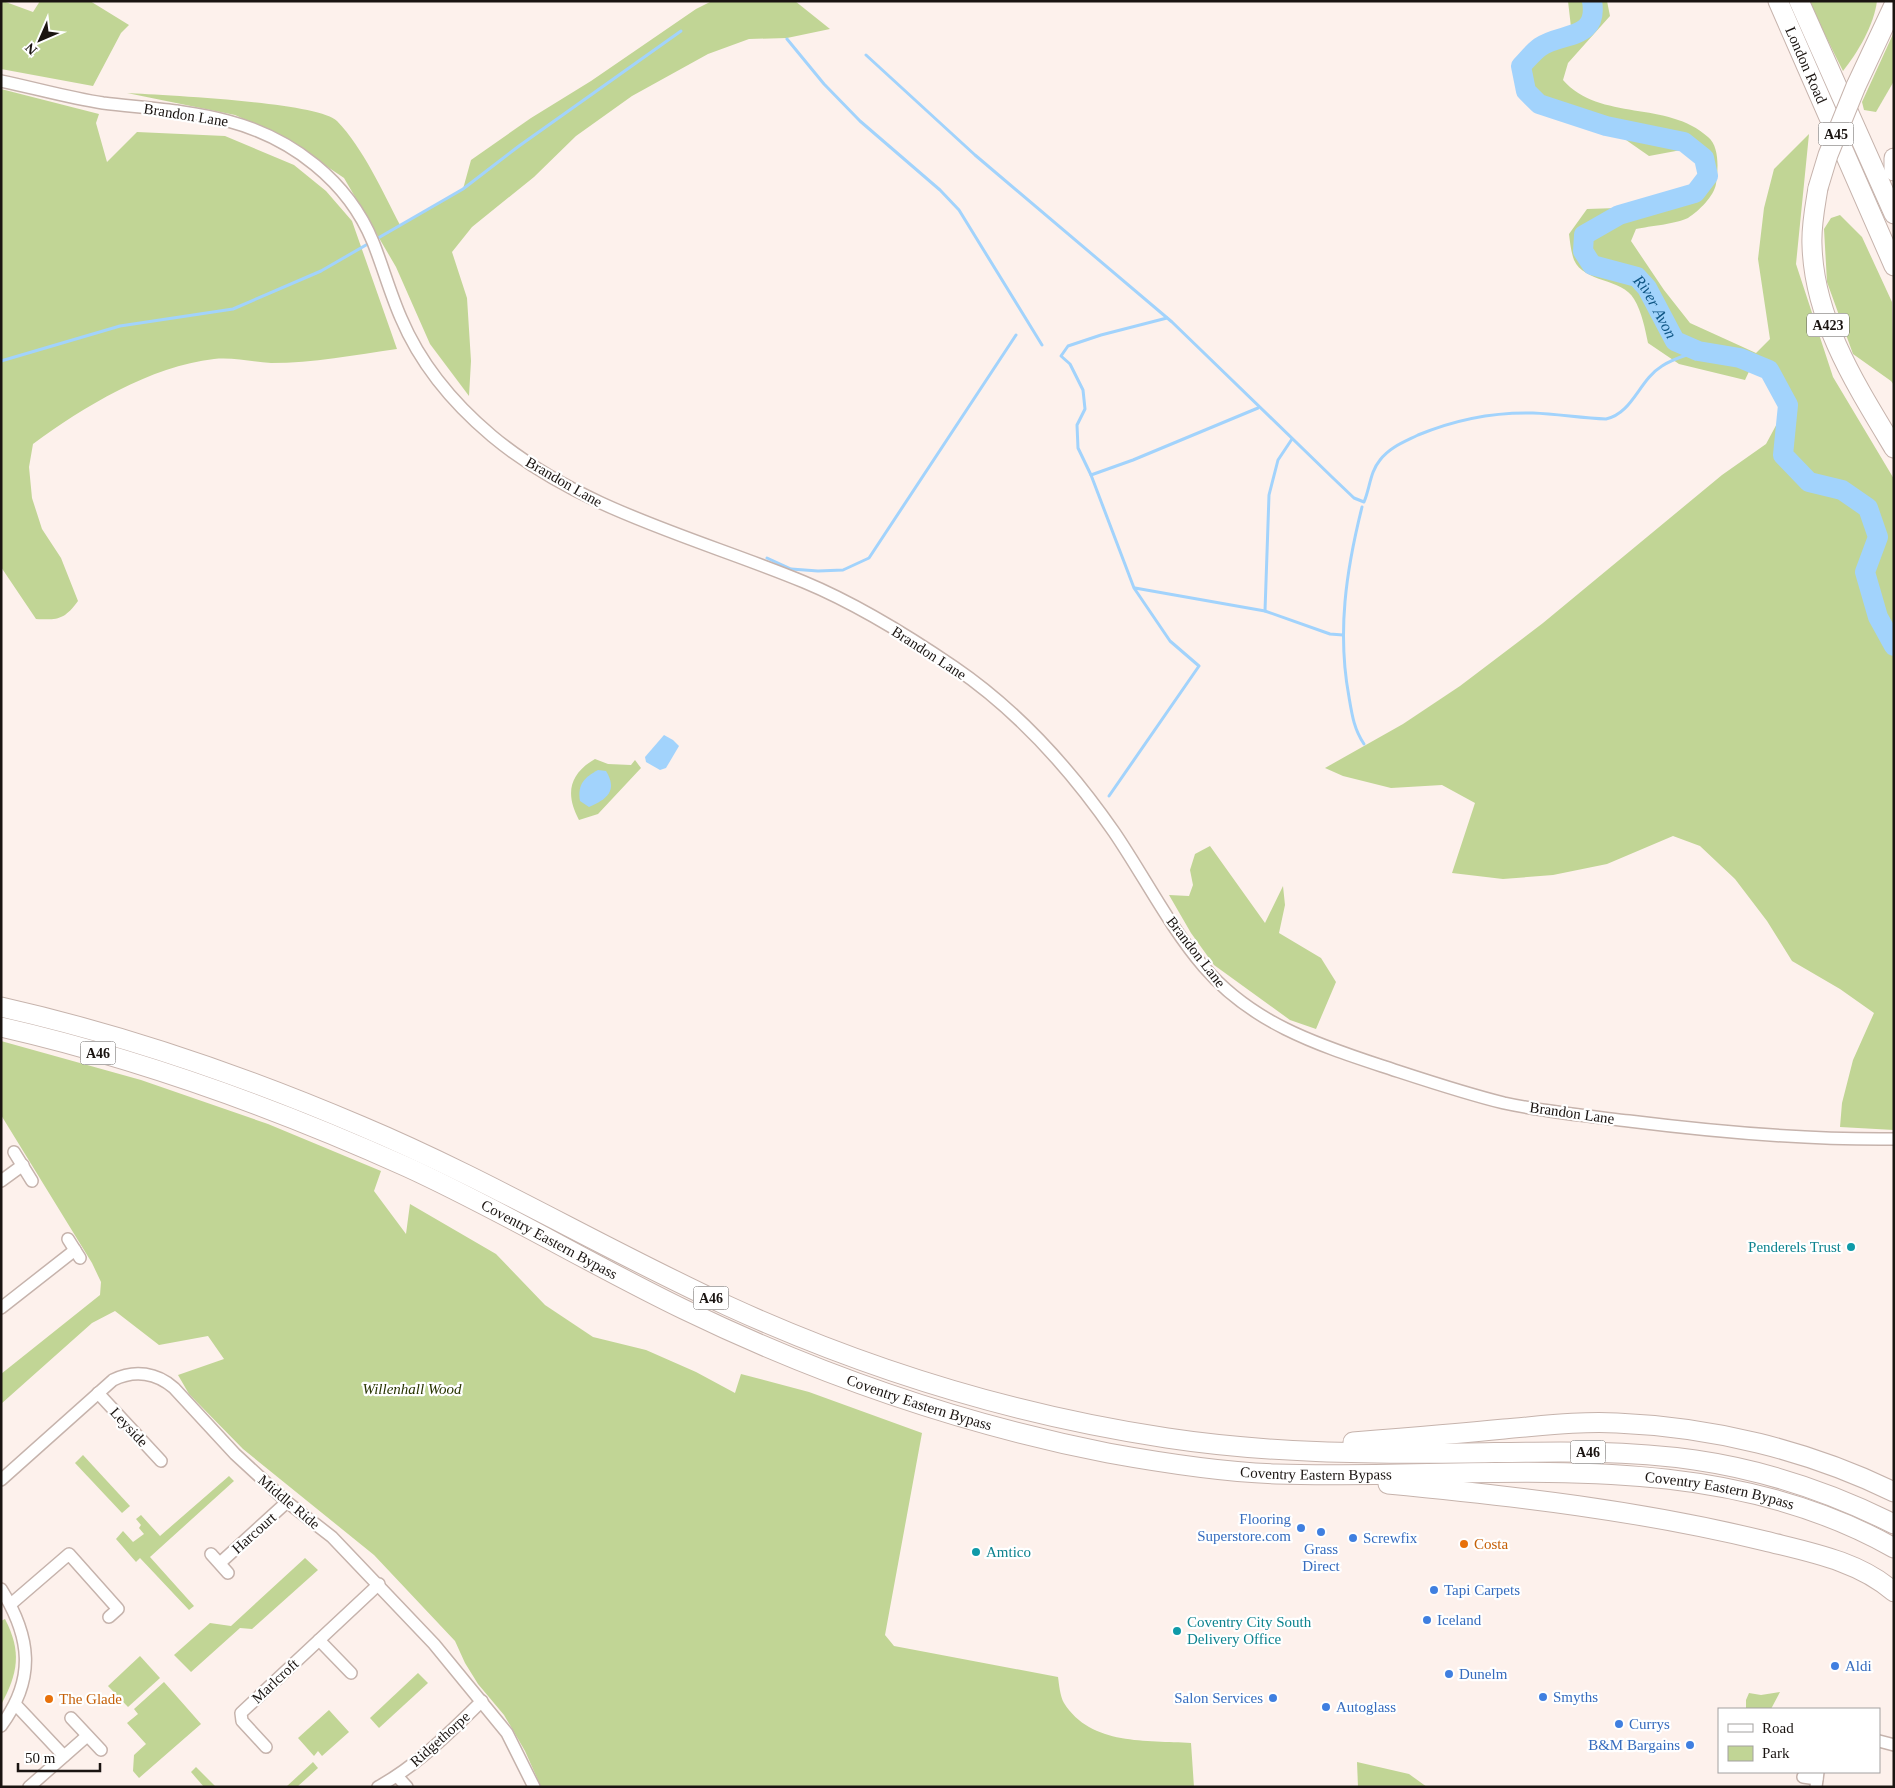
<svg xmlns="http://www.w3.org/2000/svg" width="1895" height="1788" font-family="Georgia,serif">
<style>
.green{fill:#c1d595}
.water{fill:#a2d3fc}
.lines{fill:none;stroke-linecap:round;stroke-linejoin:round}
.stream{stroke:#a2d3fc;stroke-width:3}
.river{stroke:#a2d3fc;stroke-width:20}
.minor-casing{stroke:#c6b3ac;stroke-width:14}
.trunk-casing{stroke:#c6b3ac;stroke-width:21}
.minor{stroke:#fff;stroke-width:11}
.trunk{stroke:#fff;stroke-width:19}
.trunk-bridge-casing{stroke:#c6b3ac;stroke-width:21;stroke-linecap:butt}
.trunk-bridge{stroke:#fff;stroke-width:19}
.culture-dot{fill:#0f9aa8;stroke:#fff;stroke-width:2}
.shop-dot{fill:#3f7fe0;stroke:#fff;stroke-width:2}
.food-dot{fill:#e8710a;stroke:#fff;stroke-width:2}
.labels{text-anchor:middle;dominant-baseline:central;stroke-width:4.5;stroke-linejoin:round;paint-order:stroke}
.shield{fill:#fff;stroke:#5f5a58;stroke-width:1}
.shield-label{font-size:14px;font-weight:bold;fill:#1a1411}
.street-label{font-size:15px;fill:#1a1411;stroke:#fff}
.culture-label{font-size:15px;fill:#0d838f;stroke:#fff;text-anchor:start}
.park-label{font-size:15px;font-style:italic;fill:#283400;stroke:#fff}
.shop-label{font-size:15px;fill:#366cbe;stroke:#fff;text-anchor:start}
.food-label{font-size:15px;fill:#c56008;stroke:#fff;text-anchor:start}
.water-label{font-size:16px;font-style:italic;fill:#0f5685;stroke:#fff}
</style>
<rect width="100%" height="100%" fill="#fdf1ec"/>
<g class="green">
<path d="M 3,1 L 33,12 L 40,1 L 90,1 L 129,25 L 121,33 L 93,86 L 1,69 L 1,4 Z"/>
<path d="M 712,1 L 795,1 L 830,29 L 787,38 L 749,39 L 708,54 L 632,96 L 576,136 L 534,177 L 472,227 L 452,252 L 467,298 L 471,361 L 469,396 L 430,344 L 396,267 L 344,178 L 282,136 L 235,115 L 127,93 C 161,95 319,102 337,121 C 363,148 383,192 400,225 L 463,189 L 471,160 L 531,118 L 591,81 L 696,9 Z"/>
<path d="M 1568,1 L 1607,1 L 1610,16 L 1568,63 L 1563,80 C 1600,122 1668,100 1708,137 C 1720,147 1718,170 1716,184 C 1714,196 1699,211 1688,218 C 1676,224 1650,226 1636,229 L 1631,241 L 1664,290 L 1690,323 L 1756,353 L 1770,339 L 1758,259 L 1764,208 L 1774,169 L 1809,134 L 1796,264 L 1833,377 L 1894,479 L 1894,1130 L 1840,1127 L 1842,1103 L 1853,1060 L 1874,1013 L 1840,989 L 1792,961 L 1767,921 L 1735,879 L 1700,846 L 1673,836 L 1607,864 L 1553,875 L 1503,879 L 1452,873 L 1475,803 L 1442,785 L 1391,788 L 1343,776 L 1325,768 L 1403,724 L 1460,686 L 1543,623 L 1722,475 L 1766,444 L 1787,405 L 1769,370 L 1753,363 L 1745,380 L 1679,364 L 1648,343 C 1645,329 1642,312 1634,299 C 1622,278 1584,283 1574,260 C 1571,252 1570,242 1569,234 L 1587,209 L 1617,208 L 1657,195 L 1678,196 L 1695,193 L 1708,176 L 1704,158 L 1692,148 L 1649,156 L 1606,126 L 1539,104 L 1526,91 L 1521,66 L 1541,46 L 1572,36 Z"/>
<path d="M 1808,1 L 1877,1 C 1874,25 1858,52 1843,71 Z"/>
<path d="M 1894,32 L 1894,81 L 1876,112 L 1864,110 L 1862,102 Z"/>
<path d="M 1,89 L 99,114 L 96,123 L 107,162 L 137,132 L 225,136 L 294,165 L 326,191 L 352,221 L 397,349 C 355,355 313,363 271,363 C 253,362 233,357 214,359 C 151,366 83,407 33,444 L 29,467 L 32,498 L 42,529 L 61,558 L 78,601 C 64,620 58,620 36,619 L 1,567 Z"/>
<path d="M 1840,215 L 1862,237 L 1892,302 L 1894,385 L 1891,381 L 1853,354 L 1827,282 L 1824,229 L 1831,218 Z"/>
<path d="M 595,759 L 608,764 L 631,765 L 635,760 L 641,768 L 598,814 L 579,820 C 565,794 569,774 595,759 Z"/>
<path d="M 1210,846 L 1265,923 L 1283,886 L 1285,905 L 1279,933 L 1321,958 L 1336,982 L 1316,1029 L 1290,1020 L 1214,965 L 1191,933 L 1169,895 L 1189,896 L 1193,885 L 1190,870 L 1195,854 Z"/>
<path d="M 1,1041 L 141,1080 L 268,1124 L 381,1171 L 374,1191 L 406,1234 L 410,1204 L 496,1254 L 545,1305 L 593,1337 L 646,1350 L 696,1372 L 735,1393 L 741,1374 L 809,1392 L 922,1433 L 885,1635 L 894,1646 L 1058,1677 C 1059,1684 1060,1696 1064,1703 C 1091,1746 1147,1740 1191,1743 L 1194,1787 L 541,1787 L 525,1751 L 504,1715 L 478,1684 L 465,1663 L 455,1641 L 374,1555 L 243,1449 L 189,1394 L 178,1375 L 224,1359 L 208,1336 L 159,1345 L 115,1311 L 92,1323 L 1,1404 L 1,1374 L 100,1295 L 101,1282 L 92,1263 L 1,1115 Z"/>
<path d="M 83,1455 L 130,1506 L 122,1513 L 75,1463 Z"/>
<path d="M 229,1476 L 234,1481 L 150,1557 L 194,1606 L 189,1610 L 140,1558 L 136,1562 L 116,1539 L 123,1531 L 133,1542 L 144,1534 L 139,1528 L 141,1525 L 136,1519 L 141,1515 L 160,1536 Z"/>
<path d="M 305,1558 L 318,1570 L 252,1629 L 240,1628 L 191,1672 L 174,1655 L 210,1623 L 231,1626 Z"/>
<path d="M 5,1619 C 22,1652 18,1673 1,1705 L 1,1621 Z"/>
<path d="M 140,1656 L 160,1678 L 128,1707 L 108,1686 Z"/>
<path d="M 418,1673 L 428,1683 L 379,1728 L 370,1718 Z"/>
<path d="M 164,1682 L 201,1724 L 139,1778 L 133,1771 L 134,1755 L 146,1744 L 127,1723 L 138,1714 L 134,1709 Z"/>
<path d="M 1780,1692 L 1771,1709 L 1746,1709 L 1746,1700 L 1749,1693 L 1761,1695 Z"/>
<path d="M 329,1710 L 349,1732 L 322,1756 L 318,1751 L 314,1756 L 298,1738 Z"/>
<path d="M 313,1762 L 318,1768 L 297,1787 L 286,1787 Z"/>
<path d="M 1357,1762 L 1409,1774 L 1427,1787 L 1358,1787 Z"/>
<path d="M 196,1767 L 216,1787 L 204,1787 L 191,1772 Z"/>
</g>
<g class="water">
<path d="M 664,735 L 673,740 L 679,746 L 666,768 L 660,770 L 646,762 L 645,757 Z"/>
<path d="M 598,770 L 606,771 C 618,791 607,799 589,807 L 580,801 C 577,784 585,777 598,770 Z"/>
</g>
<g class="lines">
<g class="stream">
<path d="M 787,39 L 824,84 L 860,121 L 940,190 L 959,210 L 1042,345"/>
<path d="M 866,55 L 975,155 L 1172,322 L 1333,478 L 1354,498 L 1364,502 C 1370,488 1370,472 1380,460 C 1390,447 1404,442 1418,435 C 1454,420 1494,412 1533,413 C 1558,414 1581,418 1606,419 C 1633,413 1639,380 1662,366 C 1672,359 1687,355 1698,351"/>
<path d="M 1,361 L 120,326 L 233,309 L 321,271 L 463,189 L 519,146 L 681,31"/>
<path d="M 1091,475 L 1133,460 L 1258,408"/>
<path d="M 1362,507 C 1346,571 1337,632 1349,697 C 1352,715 1354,729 1364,744"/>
<path d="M 767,558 L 791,569 L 818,571 L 843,570 L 869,558 L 1016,335"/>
<path d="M 1135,588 L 1265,611 L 1330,634 L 1343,635"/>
<path d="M 1265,611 L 1269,495 L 1278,460 L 1292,439"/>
<path d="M 1109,796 L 1199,666 L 1170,641 L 1134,588 L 1091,475 L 1078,448 L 1077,425 L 1085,409 L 1083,390 L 1070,364 L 1061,356 L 1068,346 L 1101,335 L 1167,318"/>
</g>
<path class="river" id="s1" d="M 1592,1 C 1599,41 1561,32 1540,47 C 1533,52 1527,60 1521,66 L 1526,91 L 1539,104 L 1606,126 L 1684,142 L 1704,158 L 1708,176 L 1695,193 L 1619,215 L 1584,235 L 1583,251 L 1592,265 L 1637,277 L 1647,288 L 1675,341 L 1698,351 L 1740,358 L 1769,370 L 1788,405 L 1783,455 L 1809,482 L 1842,490 L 1868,508 L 1878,537 L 1865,572 L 1878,617 L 1894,646"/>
<g class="minor-casing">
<g id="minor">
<path d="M 1,81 C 35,88 69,98 103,103 C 144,108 188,110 228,121 C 292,138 348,181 373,242 C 383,267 390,293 401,318 C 420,363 454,404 492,436 C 582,511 698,538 804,582 C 857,604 907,635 954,667 C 1017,710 1071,770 1114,832 C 1144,876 1169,926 1204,967 C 1251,1022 1315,1044 1382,1066 C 1422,1079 1463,1093 1504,1103 C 1545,1112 1587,1116 1629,1121 C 1717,1132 1805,1140 1894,1139"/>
<path d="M 14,1152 L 32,1181"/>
<path d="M 1,1181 L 23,1165"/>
<path d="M 68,1239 L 80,1258"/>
<path d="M 1,1308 L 75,1250"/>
<path d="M 98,1393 L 161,1461"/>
<path d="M 1,1480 L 113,1380 C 135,1369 157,1373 174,1388 L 235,1454 L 287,1502 L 332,1537 L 434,1644 L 507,1733 L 534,1787"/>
<path d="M 211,1554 L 228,1573"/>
<path d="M 220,1563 L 287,1502"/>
<path d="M 1,1589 C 31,1637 36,1679 1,1726"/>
<path d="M 11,1604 L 69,1554 L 118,1609 L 109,1617"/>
<path d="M 319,1640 L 351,1673"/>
<path d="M 16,1705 L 64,1756"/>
<path d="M 71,1718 L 101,1750"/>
<path d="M 1879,1741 L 1894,1745"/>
<path d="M 266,1747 L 242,1721 L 241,1713 L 379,1584"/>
<path d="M 397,1776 L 407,1787"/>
<path d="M 1803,1777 L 1817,1779"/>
<path d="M 29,1787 L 87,1736"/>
<path d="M 378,1787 C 418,1765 450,1732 482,1701"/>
<path d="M 1816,1787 L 1818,1772"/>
</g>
</g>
<g class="trunk-casing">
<g id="trunk">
<path id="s2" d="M 1778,1 L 1894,266"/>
<path d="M 1799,1 L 1894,214"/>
<path d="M 1856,86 L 1894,5"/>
<path d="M 1894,158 L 1894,171"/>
<path d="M 1818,188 C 1815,207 1811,226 1812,245 C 1814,320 1856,385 1894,448"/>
<path d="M 1,1007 C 125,1035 244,1076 361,1126 C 487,1179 604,1249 728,1306 C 868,1370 1015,1415 1167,1438 C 1266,1453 1366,1454 1466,1453 C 1542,1452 1619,1449 1695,1460 C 1764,1470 1832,1493 1894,1524"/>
<path id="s3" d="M 1,1027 C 141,1059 276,1108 407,1167 C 501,1210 590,1264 683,1309 C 817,1374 961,1424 1108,1453 C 1163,1463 1220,1472 1276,1474 C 1483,1481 1705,1441 1894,1548"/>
<path d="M 1353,1442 C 1403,1438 1453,1434 1504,1429 C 1541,1426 1579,1421 1617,1423 C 1712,1427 1808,1450 1894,1492"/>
<path d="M 1388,1484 C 1515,1496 1642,1511 1765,1541 C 1809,1552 1859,1561 1894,1592"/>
</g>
</g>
<use href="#minor" class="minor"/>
<use href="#trunk" class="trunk"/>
<g class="trunk-bridge-casing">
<path id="trunk-bridge" d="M 1818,188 L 1828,155 L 1856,86"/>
</g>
<use href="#trunk-bridge" class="trunk-bridge"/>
</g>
<g class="culture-dot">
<circle cx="1851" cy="1247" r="5"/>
<circle cx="976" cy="1552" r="5"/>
<circle cx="1177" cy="1631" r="5"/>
</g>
<g class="shop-dot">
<circle cx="1301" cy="1528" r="5"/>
<circle cx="1321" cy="1532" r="5"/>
<circle cx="1353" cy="1538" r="5"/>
<circle cx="1434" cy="1590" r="5"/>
<circle cx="1427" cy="1620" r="5"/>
<circle cx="1835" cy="1666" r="5"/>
<circle cx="1449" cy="1674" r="5"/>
<circle cx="1543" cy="1697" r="5"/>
<circle cx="1273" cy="1698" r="5"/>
<circle cx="1326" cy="1707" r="5"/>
<circle cx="1619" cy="1724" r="5"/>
<circle cx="1690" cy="1745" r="5"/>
</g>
<g class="food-dot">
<circle cx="1464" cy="1544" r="5"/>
<circle cx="49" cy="1699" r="5"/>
</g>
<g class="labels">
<g class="shield">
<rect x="1818.5" y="122.5" width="35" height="23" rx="4"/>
<rect x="1807" y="313.5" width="42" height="23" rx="4"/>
<rect x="80.5" y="1041.5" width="35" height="23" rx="4"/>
<rect x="693.5" y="1286.5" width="35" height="23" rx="4"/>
<rect x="1570.5" y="1440.5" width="35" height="23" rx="4"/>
</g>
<g class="shield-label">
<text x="1836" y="134">A45</text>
<text x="1828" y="325">A423</text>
<text x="98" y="1053">A46</text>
<text x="711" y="1298">A46</text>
<text x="1588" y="1452">A46</text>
</g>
<g class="street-label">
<text stroke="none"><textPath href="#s2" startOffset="70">London Road</textPath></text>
<text transform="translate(186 115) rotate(9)">Brandon Lane</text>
<text transform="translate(564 482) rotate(30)">Brandon Lane</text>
<text transform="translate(929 653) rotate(33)">Brandon Lane</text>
<text transform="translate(1196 952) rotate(52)">Brandon Lane</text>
<text transform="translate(1572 1113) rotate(8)">Brandon Lane</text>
<text stroke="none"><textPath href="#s3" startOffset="590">Coventry Eastern Bypass</textPath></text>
<text stroke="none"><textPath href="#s3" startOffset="995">Coventry Eastern Bypass</textPath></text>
<text transform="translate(129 1427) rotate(47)">Leyside</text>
<text stroke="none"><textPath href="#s3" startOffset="1400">Coventry Eastern Bypass</textPath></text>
<text stroke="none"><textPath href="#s3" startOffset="1805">Coventry Eastern Bypass</textPath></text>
<text transform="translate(289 1502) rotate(40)">Middle Ride</text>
<text transform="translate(254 1533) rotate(-42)">Harcourt</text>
<text transform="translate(275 1681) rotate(-43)">Marlcroft</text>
<text transform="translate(440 1739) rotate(-42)">Ridgethorpe</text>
</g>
<g class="culture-label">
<text x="1841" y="1247" text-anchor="end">Penderels Trust</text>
<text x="986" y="1552">Amtico</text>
<text x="1187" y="1622">Coventry City South<tspan x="1187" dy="17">Delivery Office</tspan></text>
</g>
<g class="park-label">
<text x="412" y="1389">Willenhall Wood</text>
</g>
<g class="shop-label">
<text x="1291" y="1519" text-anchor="end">Flooring<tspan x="1291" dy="17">Superstore.com</tspan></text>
<text x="1363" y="1538">Screwfix</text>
<text x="1321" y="1549" text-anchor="middle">Grass<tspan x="1321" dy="17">Direct</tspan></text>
<text x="1444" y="1590">Tapi Carpets</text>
<text x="1437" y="1620">Iceland</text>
<text x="1845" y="1666">Aldi</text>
<text x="1459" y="1674">Dunelm</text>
<text x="1553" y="1697">Smyths</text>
<text x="1263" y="1698" text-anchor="end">Salon Services</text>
<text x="1336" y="1707">Autoglass</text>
<text x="1629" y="1724">Currys</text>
<text x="1680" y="1745" text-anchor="end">B&amp;M Bargains</text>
</g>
<g class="food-label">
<text x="1474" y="1544">Costa</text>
<text x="59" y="1699">The Glade</text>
</g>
<g class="water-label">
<text stroke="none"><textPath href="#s1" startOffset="599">River Avon</textPath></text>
</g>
</g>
<rect width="1895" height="1788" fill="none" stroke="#1a1411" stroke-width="5"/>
<rect x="1718" y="1708" width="162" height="65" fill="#ffffff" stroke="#a3a1a0"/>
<rect x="1728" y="1724" width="25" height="8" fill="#ffffff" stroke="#a3a1a0"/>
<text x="1762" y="1733" font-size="15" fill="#1a1411">Road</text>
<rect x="1728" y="1746" width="25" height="15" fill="#c1d595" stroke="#a3a1a0"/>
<text x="1762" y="1758" font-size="15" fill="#1a1411">Park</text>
<g transform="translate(40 40) rotate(225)" stroke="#ffffff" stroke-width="4" paint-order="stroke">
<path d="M0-4L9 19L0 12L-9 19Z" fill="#1a1411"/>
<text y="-8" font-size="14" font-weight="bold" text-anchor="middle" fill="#1a1411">N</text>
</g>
<path d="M18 1763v8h82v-8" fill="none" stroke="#1a1411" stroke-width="2.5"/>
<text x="25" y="1763" font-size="15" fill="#1a1411" stroke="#ffffff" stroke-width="4" paint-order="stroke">50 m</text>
</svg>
